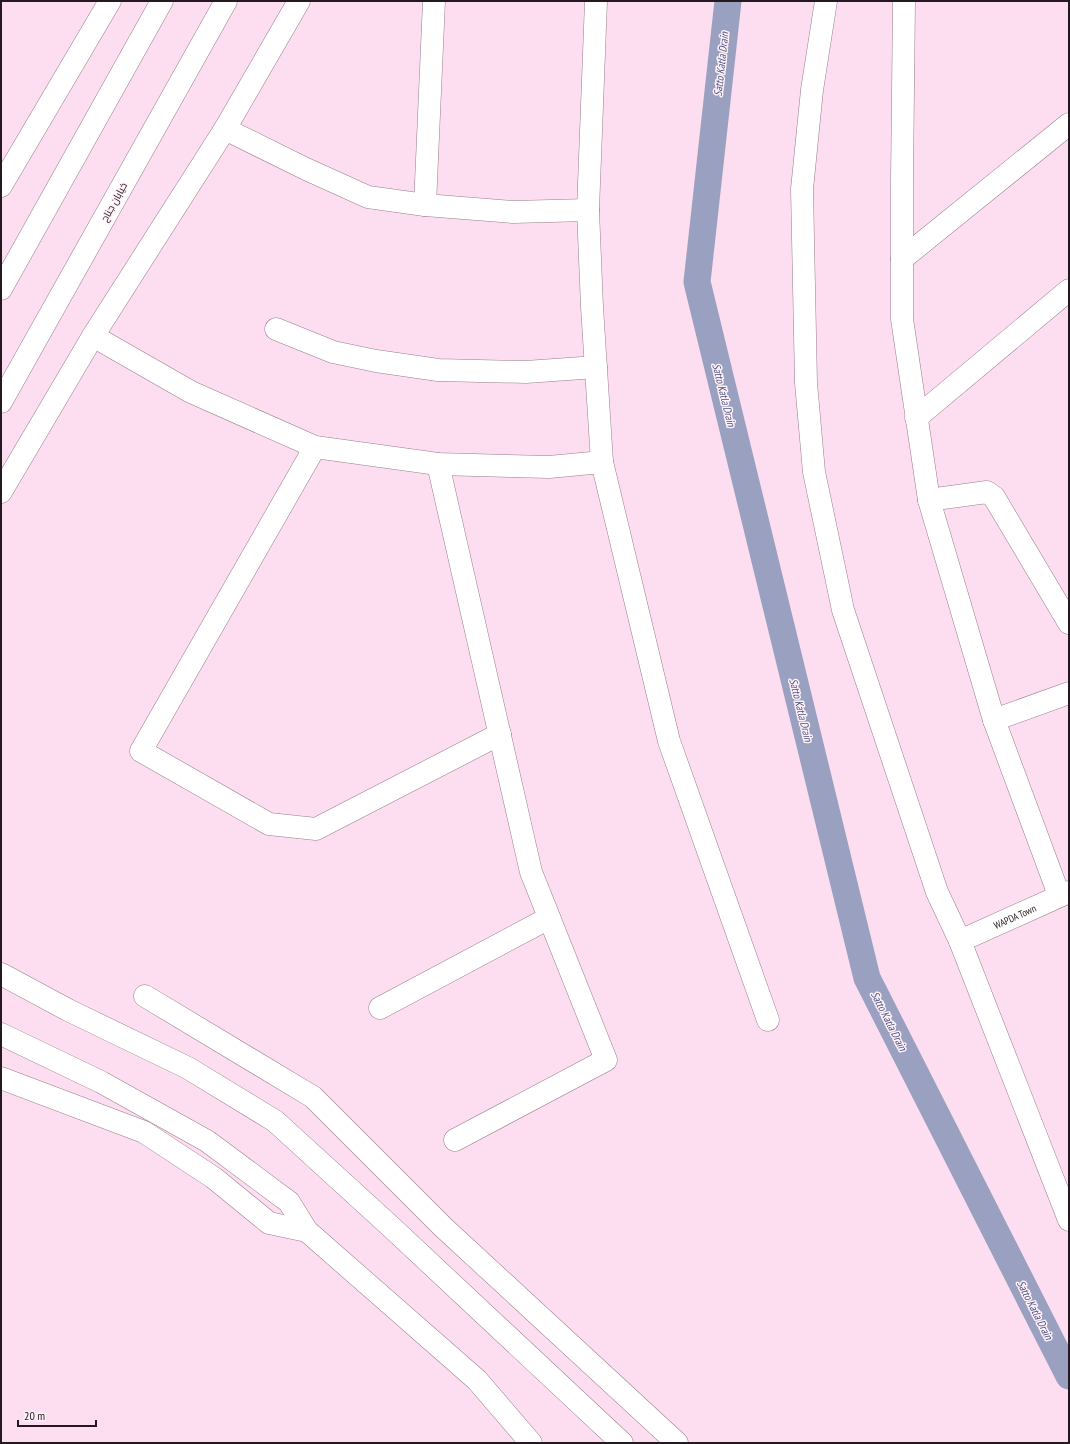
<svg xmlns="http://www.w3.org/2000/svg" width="1070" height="1444" font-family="'PT Sans Narrow',Cairo,sans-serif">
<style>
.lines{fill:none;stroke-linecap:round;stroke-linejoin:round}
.canal{stroke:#9aa1c0;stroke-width:27}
.street-casing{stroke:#997d8e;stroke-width:23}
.secondary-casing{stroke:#997d8e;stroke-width:23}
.primary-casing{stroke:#997d8e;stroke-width:23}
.street{stroke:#fff;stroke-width:22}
.secondary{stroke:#fff;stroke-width:22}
.primary{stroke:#fff;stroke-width:22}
.labels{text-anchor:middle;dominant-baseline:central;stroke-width:3;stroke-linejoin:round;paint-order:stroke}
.street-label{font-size:10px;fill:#241920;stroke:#fef1f8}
.water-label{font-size:11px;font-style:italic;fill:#4a5280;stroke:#fef1f8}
</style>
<rect width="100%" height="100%" fill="#fddef0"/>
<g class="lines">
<path class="canal" d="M 728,1 L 697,282 L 867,978 L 1069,1376"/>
<g class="street-casing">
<g id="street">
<path d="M 596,1 L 588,210 L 592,307 L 602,462 L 669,741 L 768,1020"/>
<path d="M 826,1 L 812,90 L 802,189 L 806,383 L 814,472 L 843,610 L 937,892 L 960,941 L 1069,1220"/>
<path d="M 904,1 L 902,180 L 902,319 L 929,500 L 994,720 L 1059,895"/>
<path d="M 225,129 L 306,169 L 368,197 L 425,205 L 513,212 L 588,210"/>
<path d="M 1,186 L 110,1"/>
<path d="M 425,205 L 434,1"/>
<path d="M 902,259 L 1069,124"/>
<path d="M 276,329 L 333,352 L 376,361 L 438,370 L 526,372 L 596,367"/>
<path d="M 93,336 L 191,392 L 315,447 L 438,464 L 549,467 L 602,462"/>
<path d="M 916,418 L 1069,290"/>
<path d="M 315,447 L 141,751 L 269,824 L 316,829 L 500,734"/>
<path d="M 438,464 L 531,872 L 606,1060 L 455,1140"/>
<path d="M 1,492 L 93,336 L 225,129 L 299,1"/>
<path d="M 929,500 L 987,492 L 994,497 L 1069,623"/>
<path d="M 994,720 L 1069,693"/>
<path id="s1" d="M 960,941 L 1069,892"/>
<path d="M 145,996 L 313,1097 L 443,1227 L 677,1443"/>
<path d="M 380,1008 L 549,918"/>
</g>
</g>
<g class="secondary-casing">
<g id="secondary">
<path d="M 1,974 L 68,1010 L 188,1068 L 275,1121 L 389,1225 L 622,1443"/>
<path d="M 307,1231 L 477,1380 L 531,1443"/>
</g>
</g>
<g class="primary-casing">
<g id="primary">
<path d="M 1,289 L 162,1"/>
<path d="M 1,402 L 226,1"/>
<path d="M 1,1034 L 101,1082 L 207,1141 L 289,1202 L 307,1231"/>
<path d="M 1,1078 L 144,1132 L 214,1178 L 269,1223 L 307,1231"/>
</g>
</g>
<use href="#street" class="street"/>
<use href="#secondary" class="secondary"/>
<use href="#primary" class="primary"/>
</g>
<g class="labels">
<g class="street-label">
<text transform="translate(114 202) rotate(-61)">خیابان جناح</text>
<text stroke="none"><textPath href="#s1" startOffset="60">WAPDA Town</textPath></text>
</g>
<g class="water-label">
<text transform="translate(721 64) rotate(-84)">Satto Katla Drain</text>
<text transform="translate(724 395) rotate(76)">Satto Katla Drain</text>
<text transform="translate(801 710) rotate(76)">Satto Katla Drain</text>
<text transform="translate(889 1021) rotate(63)">Satto Katla Drain</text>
<text transform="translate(1035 1310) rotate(63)">Satto Katla Drain</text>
</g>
</g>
<rect width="1070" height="1444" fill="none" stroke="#241920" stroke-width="4"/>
<path d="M18 1420v6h78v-6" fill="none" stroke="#241920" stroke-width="2"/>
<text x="24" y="1420" font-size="12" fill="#241920" stroke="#fef1f8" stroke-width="3" paint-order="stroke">20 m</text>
</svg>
